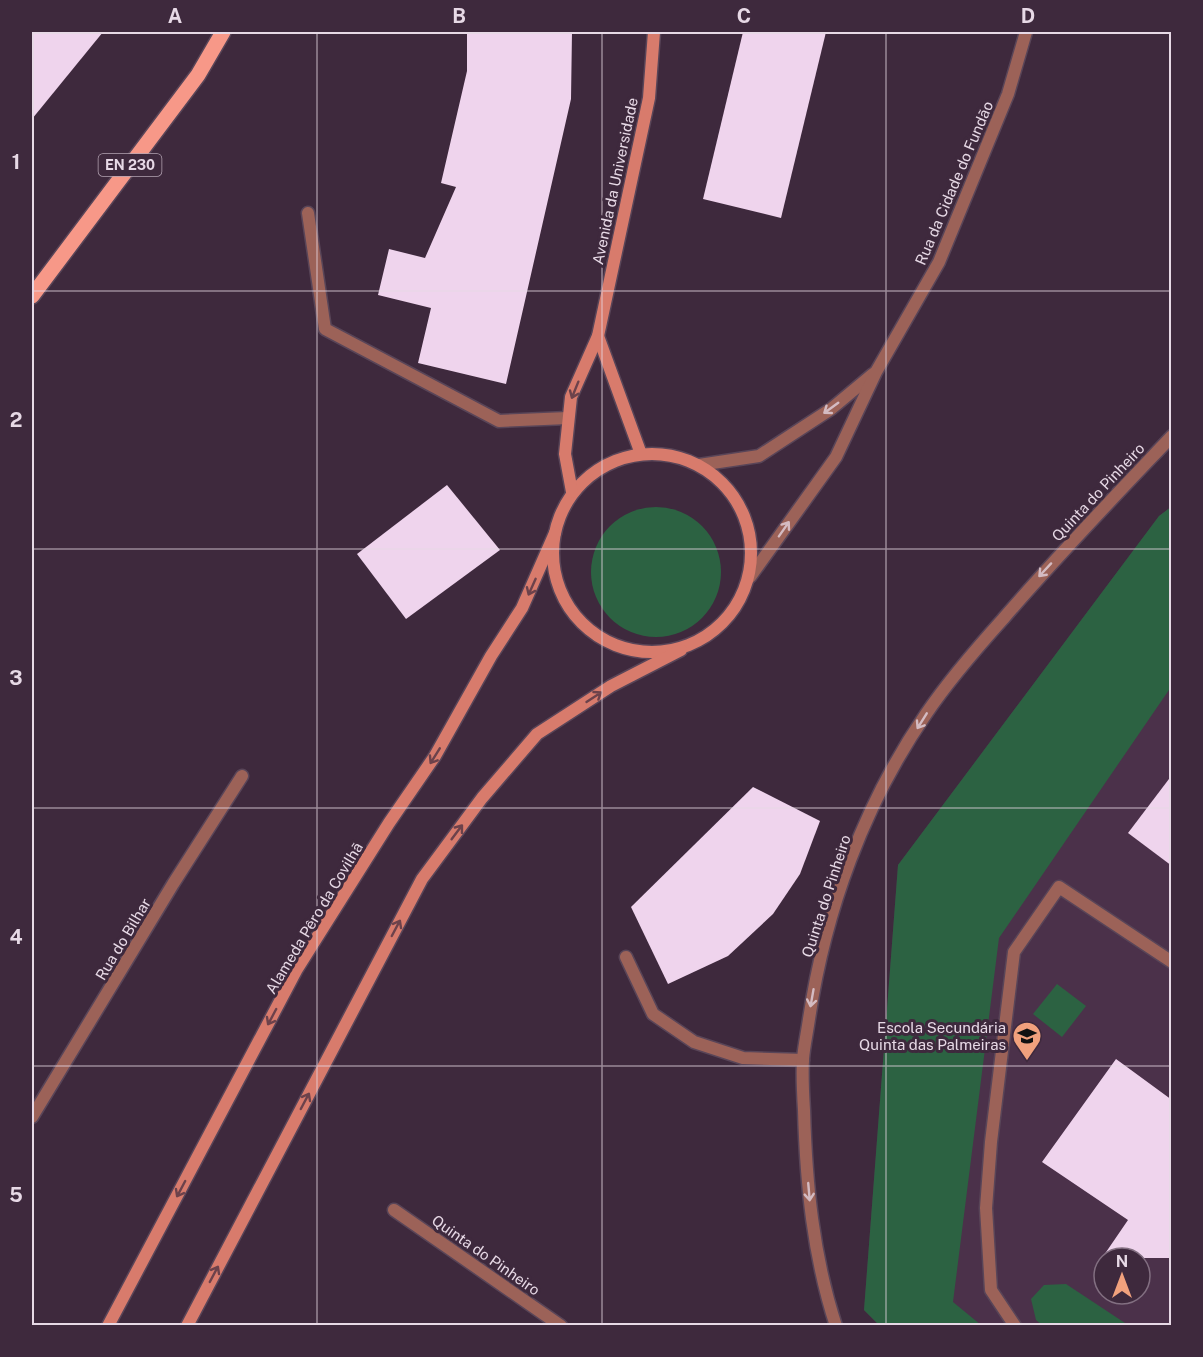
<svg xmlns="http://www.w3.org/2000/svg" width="1203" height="1357" font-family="'Public Sans',sans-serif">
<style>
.built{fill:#4b314a;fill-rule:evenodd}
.green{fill:#2c6242}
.building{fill:#efd4ed}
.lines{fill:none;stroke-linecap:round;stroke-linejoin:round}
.service-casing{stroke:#594558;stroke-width:15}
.minor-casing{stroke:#594558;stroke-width:15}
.secondary-casing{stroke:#594558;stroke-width:15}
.primary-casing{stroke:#594558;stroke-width:18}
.service{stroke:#9c6258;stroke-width:12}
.minor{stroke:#9c6258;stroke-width:12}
.secondary{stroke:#d87b6c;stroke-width:12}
.primary{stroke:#f79888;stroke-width:15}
.oneway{stroke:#6c424b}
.oneway2{stroke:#d4bbc2}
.grid{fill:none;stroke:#e7d9e6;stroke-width:1.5;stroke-opacity:0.55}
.labels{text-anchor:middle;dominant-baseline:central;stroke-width:6;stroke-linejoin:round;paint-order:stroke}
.shield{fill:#3e293d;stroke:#b4a4b3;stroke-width:1.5}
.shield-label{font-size:14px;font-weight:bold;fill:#e7d9e6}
.street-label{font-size:15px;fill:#e7d9e6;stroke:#3e293d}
.poi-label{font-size:15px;fill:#e7d9e6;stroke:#3e293d;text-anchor:end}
.neatline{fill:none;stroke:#e7d9e6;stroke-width:2}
.grid-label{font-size:20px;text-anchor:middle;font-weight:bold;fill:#e7d9e6}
</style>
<rect width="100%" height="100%" fill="#3e293d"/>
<path class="built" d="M 1171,507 L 1171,1325 L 879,1325 L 864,1310 L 898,865 L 1159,516 ZM 1104,1258 L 1140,1258 L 1140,1294 L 1104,1294 Z"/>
<g class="green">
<circle cx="656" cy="572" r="65"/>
<path d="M 1171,507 L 1171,687 L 999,938 L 953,1302 L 981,1325 L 879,1325 L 864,1310 L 898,865 L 1159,516 Z"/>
<path d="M 1057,984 L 1086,1006 L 1062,1037 L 1033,1014 Z"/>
<path d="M 1066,1284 L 1128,1325 L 1042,1325 L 1036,1320 L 1031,1299 L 1044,1285 Z"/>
</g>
<g class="building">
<path d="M 32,32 L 103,32 L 32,119 Z"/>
<path d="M 467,32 L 572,32 L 571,99 L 506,384 L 418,363 L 431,308 L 378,295 L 389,249 L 425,258 L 456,187 L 441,183 L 467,71 Z"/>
<path d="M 743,32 L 826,32 L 781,218 L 703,199 Z"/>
<path d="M 447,485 L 500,550 L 406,619 L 357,554 Z"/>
<path d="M 1172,775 L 1172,866 L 1128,833 Z"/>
<path d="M 753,787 L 820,821 L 800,874 L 773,914 L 728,956 L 668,984 L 631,907 Z"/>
<path d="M 1116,1059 L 1172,1100 L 1172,1258 L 1102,1258 L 1128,1220 L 1042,1162 Z"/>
</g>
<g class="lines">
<g class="service-casing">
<g id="service">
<path d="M 308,213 L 325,329 L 499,421 L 568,418"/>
<path d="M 626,957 L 653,1014 L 694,1042 L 743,1058 L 803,1060"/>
<path d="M 1015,1326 L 991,1290 L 986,1208 L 991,1142 L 1014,952 L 1059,887 L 1172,962"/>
</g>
</g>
<g class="minor-casing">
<g id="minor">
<path d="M 699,465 L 759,456 L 831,409 L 873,374"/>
<path d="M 750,577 L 836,457 L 876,372 L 939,262 L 1008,94 L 1026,32"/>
<path d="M 32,1117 L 173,884 L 242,776"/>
<path d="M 394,1210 L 561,1326"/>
<path d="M 836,1326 C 813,1256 806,1183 804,1110 C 803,1094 802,1076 803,1059 C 804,1046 807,1033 809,1019 C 825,911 864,804 926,714 C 949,680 976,649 1003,619 C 1057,556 1115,496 1172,436"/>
</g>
</g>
<g class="secondary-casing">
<g id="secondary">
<path d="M 598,336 L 641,454"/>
<circle cx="652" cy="553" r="99"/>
<path d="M 572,492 L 565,454 L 571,397 L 598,336 L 649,98 L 654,32"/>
<path d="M 108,1326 L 297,969 L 389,823 L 435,756 L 491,656 L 522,608 L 555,533"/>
<path d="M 187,1326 L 422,879 L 482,798 L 537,734 L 611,686 L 681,650"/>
</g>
</g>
<g class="primary-casing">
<path id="primary" d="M 32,296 L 198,75 L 223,32"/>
</g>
<use href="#service" class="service"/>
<use href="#minor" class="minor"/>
<use href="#secondary" class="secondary"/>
<use href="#primary" class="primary"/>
</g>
<defs><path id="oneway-shaft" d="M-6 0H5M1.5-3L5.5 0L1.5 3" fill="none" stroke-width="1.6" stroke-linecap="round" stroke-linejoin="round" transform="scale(1.5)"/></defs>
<g class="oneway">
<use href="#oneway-shaft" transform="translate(575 390) rotate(112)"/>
<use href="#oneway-shaft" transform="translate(532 587) rotate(114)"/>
<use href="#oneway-shaft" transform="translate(594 697) rotate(-33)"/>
<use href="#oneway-shaft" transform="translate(435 756) rotate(122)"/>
<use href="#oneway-shaft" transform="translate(457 832) rotate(-53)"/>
<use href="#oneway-shaft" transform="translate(396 928) rotate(-62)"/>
<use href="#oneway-shaft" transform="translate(272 1017) rotate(118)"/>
<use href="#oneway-shaft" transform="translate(305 1101) rotate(-62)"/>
<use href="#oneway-shaft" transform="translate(181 1189) rotate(118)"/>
<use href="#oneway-shaft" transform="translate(214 1274) rotate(-62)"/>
</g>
<g class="oneway2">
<use href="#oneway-shaft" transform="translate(831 408) rotate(144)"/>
<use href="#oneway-shaft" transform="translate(784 529) rotate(-55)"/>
<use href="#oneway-shaft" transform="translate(1045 570) rotate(133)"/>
<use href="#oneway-shaft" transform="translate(922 721) rotate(122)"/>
<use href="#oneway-shaft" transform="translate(812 998) rotate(100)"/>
<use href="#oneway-shaft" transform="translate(809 1192) rotate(85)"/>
</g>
<path class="grid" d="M 317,32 L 317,1326M 602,32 L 602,1326M 886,32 L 886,1326M 32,291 L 1172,291M 32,549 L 1172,549M 32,808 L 1172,808M 32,1066 L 1172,1066"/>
<defs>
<g id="school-pin" transform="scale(1.5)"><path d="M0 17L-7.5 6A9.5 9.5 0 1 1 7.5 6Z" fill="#f1a17d" stroke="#3e293d"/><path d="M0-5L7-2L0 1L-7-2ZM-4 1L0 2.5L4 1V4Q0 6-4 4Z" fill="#111"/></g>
</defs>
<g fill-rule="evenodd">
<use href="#school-pin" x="1027" y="1036"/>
</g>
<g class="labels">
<rect class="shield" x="98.5" y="154" width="63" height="22" rx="4.5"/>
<g class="shield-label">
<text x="130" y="165">EN 230</text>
</g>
<g class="street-label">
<text transform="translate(615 181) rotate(-78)">Avenida da Universidade</text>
<text transform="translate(954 183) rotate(-67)">Rua da Cidade do Fundão</text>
<text transform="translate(1098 492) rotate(-47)">Quinta do Pinheiro</text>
<text transform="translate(826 896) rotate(-72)">Quinta do Pinheiro</text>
<text transform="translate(314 918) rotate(-59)">Alameda Pêro da Covilhã</text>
<text transform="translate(123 939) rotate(-59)">Rua do Bilhar</text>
<text transform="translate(486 1255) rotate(35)">Quinta do Pinheiro</text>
</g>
<g class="poi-label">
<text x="1006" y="1027">Escola Secundária<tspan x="1006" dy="17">Quinta das Palmeiras</tspan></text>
</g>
</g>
<rect width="1203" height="1357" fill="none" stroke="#3e293d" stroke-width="66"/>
<g transform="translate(1122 1276)"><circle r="28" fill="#3e293d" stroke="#826f81" stroke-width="1.5"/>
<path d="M0-4.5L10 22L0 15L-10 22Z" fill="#f1a17d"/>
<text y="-9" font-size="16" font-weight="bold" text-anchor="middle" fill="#e7d9e6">N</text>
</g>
<rect x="33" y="33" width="1137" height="1291" class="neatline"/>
<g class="grid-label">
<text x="175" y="23">A</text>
<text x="459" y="23">B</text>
<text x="744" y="23">C</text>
<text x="1028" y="23">D</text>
<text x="16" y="169">1</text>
<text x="16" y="427">2</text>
<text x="16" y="685">3</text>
<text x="16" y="944">4</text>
<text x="16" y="1202">5</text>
</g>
</svg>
